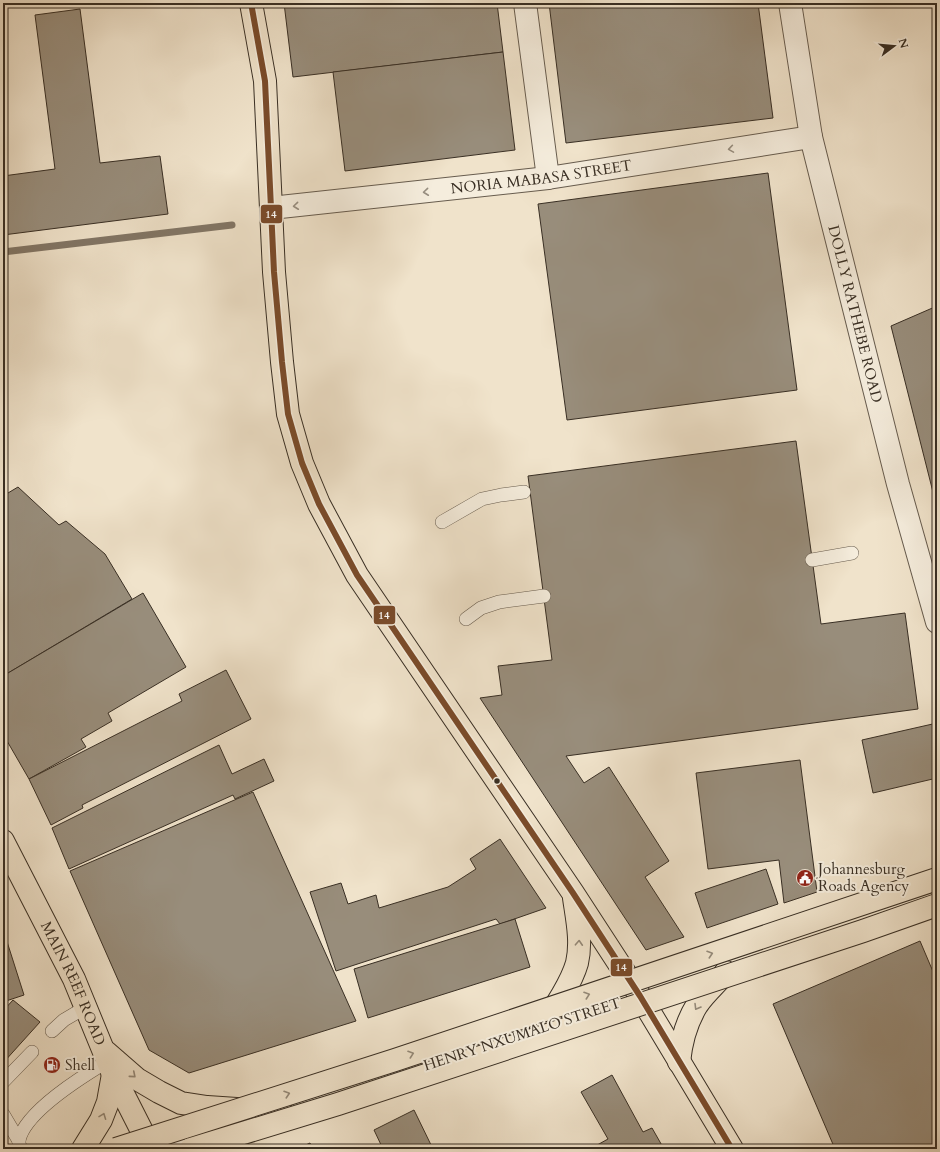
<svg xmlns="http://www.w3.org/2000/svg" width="940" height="1152" font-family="Cardo,serif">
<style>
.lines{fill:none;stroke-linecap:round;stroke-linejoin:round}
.stream{stroke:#827666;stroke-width:7}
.building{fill:#988d7b;stroke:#392f24}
.lane-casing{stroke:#675c4e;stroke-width:14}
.street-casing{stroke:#675c4e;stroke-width:24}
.primary-casing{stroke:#392f24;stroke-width:24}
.lane{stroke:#f5eddd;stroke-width:13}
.street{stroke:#f5eddd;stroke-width:22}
.primary{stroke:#f0e3cb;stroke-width:22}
.highway-bridge-casing{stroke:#392f24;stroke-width:24;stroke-linecap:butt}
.highway-bridge{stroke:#f0e3cb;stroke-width:22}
.bus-1-casing{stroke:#f5eddd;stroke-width:9}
.bus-1{stroke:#7a4b2a;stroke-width:6}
.oneway{stroke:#978e80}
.oneway2{stroke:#948978}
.bus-dot{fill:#392f24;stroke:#f5eddd;stroke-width:1.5}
.labels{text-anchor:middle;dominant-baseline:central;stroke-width:4;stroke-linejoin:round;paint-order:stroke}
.street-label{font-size:15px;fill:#392f24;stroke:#f5eddd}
.poi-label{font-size:15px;fill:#392f24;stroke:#f5eddd;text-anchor:start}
.line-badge{stroke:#f5eddd;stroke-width:1.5}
.badge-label{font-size:11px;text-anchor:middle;font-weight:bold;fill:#fff}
</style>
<rect width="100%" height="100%" fill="#f0e3cb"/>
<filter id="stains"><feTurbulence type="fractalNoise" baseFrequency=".005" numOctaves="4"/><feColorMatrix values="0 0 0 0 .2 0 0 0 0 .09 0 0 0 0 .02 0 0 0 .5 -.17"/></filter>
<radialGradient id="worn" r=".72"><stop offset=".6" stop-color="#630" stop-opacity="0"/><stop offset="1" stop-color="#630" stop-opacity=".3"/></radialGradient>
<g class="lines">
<path class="stream" d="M 3,252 L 232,225"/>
</g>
<g class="building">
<path d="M 284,3 L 497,3 L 503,52 L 293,77 Z"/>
<path d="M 549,3 L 758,3 L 773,118 L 566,143 Z"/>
<path d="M 80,9 L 100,163 L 160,156 L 168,214 L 3,235 L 3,176 L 55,169 L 35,15 Z"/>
<path d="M 503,52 L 515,150 L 345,171 L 333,72 Z"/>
<path d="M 768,173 L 797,390 L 567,420 L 538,204 Z"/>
<path d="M 937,306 L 937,508 L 891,326 Z"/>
<path d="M 796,441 L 821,624 L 905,613 L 918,709 L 566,756 L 584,783 L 609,767 L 669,861 L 645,877 L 684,937 L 646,950 L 480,698 L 502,695 L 498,666 L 552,660 L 528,476 Z"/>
<path d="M 18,487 L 59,525 L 66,521 L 105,554 L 132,599 L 3,676 L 3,496 Z"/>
<path d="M 143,593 L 186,667 L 108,713 L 112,721 L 81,739 L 86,747 L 29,779 L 3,734 L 3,676 Z"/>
<path d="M 226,670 L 251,719 L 82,805 L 83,808 L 51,825 L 29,779 L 182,701 L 179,694 Z"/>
<path d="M 937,723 L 937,778 L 873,793 L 862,740 Z"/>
<path d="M 219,745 L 232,774 L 264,759 L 274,781 L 235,799 L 233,795 L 69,869 L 52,828 Z"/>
<path d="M 800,760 L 817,892 L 784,903 L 779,860 L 708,869 L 696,773 Z"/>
<path d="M 253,792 L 356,1021 L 189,1073 L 149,1050 L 70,871 Z"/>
<path d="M 500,839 L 546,908 L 500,924 L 496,919 L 336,971 L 310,892 L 341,883 L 348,904 L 376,895 L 379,908 L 448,887 L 476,869 L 470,859 Z"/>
<path d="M 766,869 L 778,904 L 707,928 L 695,893 Z"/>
<path d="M 515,919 L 530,967 L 368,1018 L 354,969 Z"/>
<path d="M 3,929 L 24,995 L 3,1002 Z"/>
<path d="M 920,941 L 937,981 L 937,1149 L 835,1149 L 773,1004 Z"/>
<path d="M 13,1000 L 40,1022 L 3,1063 L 3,1011 Z"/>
<path d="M 612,1075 L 643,1132 L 652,1128 L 664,1149 L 590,1149 L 608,1139 L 581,1092 Z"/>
<path d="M 414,1110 L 433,1149 L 383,1149 L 374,1130 Z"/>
<path d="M 310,1143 L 313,1149 L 297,1149 Z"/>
</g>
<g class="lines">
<g class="lane-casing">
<g id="lane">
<path d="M 442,522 L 482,499 L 501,495 L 524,492"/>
<path d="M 812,560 L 852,553"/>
<path d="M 466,619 L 481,608 L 499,602 L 544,596"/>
<path d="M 52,1031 L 64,1020 L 86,1007"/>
<path d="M 3,1082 L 32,1052"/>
<path d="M 3,1114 L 19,1141"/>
<path d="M 21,1149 C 20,1146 18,1143 19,1140 C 26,1111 83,1076 108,1061"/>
</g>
</g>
<g class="street-casing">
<g id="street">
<path d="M 525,3 L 548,178"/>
<path id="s1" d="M 790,3 L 811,137 L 898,484 L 937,622"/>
<path id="s2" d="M 271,208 L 548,178 L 811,137"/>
<path d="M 151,1149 L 215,1131"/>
</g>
</g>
<g class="primary-casing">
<g id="primary">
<path d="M 251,3 L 265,81 L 274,272 L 282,362 L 288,414 L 302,463 L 319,504 L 357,575 L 573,893 L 640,996 L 732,1149"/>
<path id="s3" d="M 3,841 L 74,979 L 113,1074 L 151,1149"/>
<path d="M 541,1028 C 553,1010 571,984 577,963 C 582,942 577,919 574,898"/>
<path d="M 106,1052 L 137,1079 L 159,1092 L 181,1103 L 207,1107 L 282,1112"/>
<path d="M 679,1062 C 681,1043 687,1021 697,1005 C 705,993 717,983 726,972"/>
<path d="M 83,1149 L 101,1120 L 108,1102 L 113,1074"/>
</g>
</g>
<use href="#lane" class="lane"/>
<use href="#street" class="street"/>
<use href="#primary" class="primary"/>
<g class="highway-bridge-casing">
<g id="highway-bridge">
<path d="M 116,1149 L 395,1060 L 937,879"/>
<path d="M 191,1149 L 338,1104 L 863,931 L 937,905"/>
</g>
</g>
<use href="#highway-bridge" class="highway-bridge"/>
<g class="bus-1-casing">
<path id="bus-1" d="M 251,3 L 265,81 L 274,272 L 282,362 L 288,414 L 302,463 L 319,504 L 357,575 L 573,893 L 640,996 L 732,1149"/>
</g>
<use href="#bus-1" class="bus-1"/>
</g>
<defs><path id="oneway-chevron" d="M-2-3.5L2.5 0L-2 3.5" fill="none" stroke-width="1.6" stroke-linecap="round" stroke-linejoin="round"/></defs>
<g class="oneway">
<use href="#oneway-chevron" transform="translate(731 149) rotate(171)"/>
<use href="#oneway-chevron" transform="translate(426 192) rotate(174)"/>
<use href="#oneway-chevron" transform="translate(296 206) rotate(174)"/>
</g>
<g class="oneway2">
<use href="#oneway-chevron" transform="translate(579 943) rotate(-87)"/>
<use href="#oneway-chevron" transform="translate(710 954) rotate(-18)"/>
<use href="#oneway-chevron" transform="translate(587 995) rotate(-19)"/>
<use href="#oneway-chevron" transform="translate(697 1007) rotate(121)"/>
<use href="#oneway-chevron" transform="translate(411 1054) rotate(-19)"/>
<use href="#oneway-chevron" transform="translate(133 1075) rotate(40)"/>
<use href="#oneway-chevron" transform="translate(287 1094) rotate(-18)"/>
<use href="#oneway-chevron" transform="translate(103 1116) rotate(-69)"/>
</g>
<defs>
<g id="civic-disc" transform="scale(0.9)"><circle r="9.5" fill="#8f2418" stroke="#f5eddd"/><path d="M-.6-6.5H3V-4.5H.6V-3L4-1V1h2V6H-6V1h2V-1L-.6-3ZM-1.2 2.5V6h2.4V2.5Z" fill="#fff"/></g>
<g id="fuel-disc" transform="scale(0.9)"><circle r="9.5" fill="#8f2418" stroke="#f5eddd"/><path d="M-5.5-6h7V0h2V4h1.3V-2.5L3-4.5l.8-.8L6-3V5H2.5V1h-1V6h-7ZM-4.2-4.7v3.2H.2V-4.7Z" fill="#fff"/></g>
</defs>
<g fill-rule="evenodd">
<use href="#civic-disc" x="805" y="878"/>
<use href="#fuel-disc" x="52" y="1065"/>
</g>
<circle class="bus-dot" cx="497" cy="781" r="3.5"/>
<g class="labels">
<g class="street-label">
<text stroke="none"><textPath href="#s2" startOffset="272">NORIA MABASA STREET</textPath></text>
<text stroke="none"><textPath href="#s1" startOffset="318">DOLLY RATHEBE ROAD</textPath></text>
<text stroke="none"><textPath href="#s3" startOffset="159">MAIN REEF ROAD</textPath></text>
<text transform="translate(522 1034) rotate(-18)">HENRY NXUMALO STREET</text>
</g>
<g class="poi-label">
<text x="818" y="869">Johannesburg<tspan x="818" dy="17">Roads Agency</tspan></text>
<text x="65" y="1065">Shell</text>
</g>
</g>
<g class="line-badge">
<rect x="260" y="204" width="23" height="20" rx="4" fill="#7a4b2a"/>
<rect x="373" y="605" width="23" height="20" rx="4" fill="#7a4b2a"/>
<rect x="610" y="958" width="23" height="19" rx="4" fill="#7a4b2a"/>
</g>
<g class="badge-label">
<text x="271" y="218">14</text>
<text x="384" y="619">14</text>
<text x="621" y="971">14</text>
</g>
<rect width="940" height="1152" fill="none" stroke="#f0e3cb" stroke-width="16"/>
<rect x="4" y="4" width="932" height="1144" fill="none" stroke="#392f24" stroke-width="2"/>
<rect x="8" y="8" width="924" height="1136" fill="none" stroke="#392f24"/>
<g transform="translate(894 46) rotate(74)" stroke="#f5eddd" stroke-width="3" paint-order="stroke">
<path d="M0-3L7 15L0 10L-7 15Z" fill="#392f24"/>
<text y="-6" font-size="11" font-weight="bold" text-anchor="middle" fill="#392f24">N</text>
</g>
<rect width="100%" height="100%" filter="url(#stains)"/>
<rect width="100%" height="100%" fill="url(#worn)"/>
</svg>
